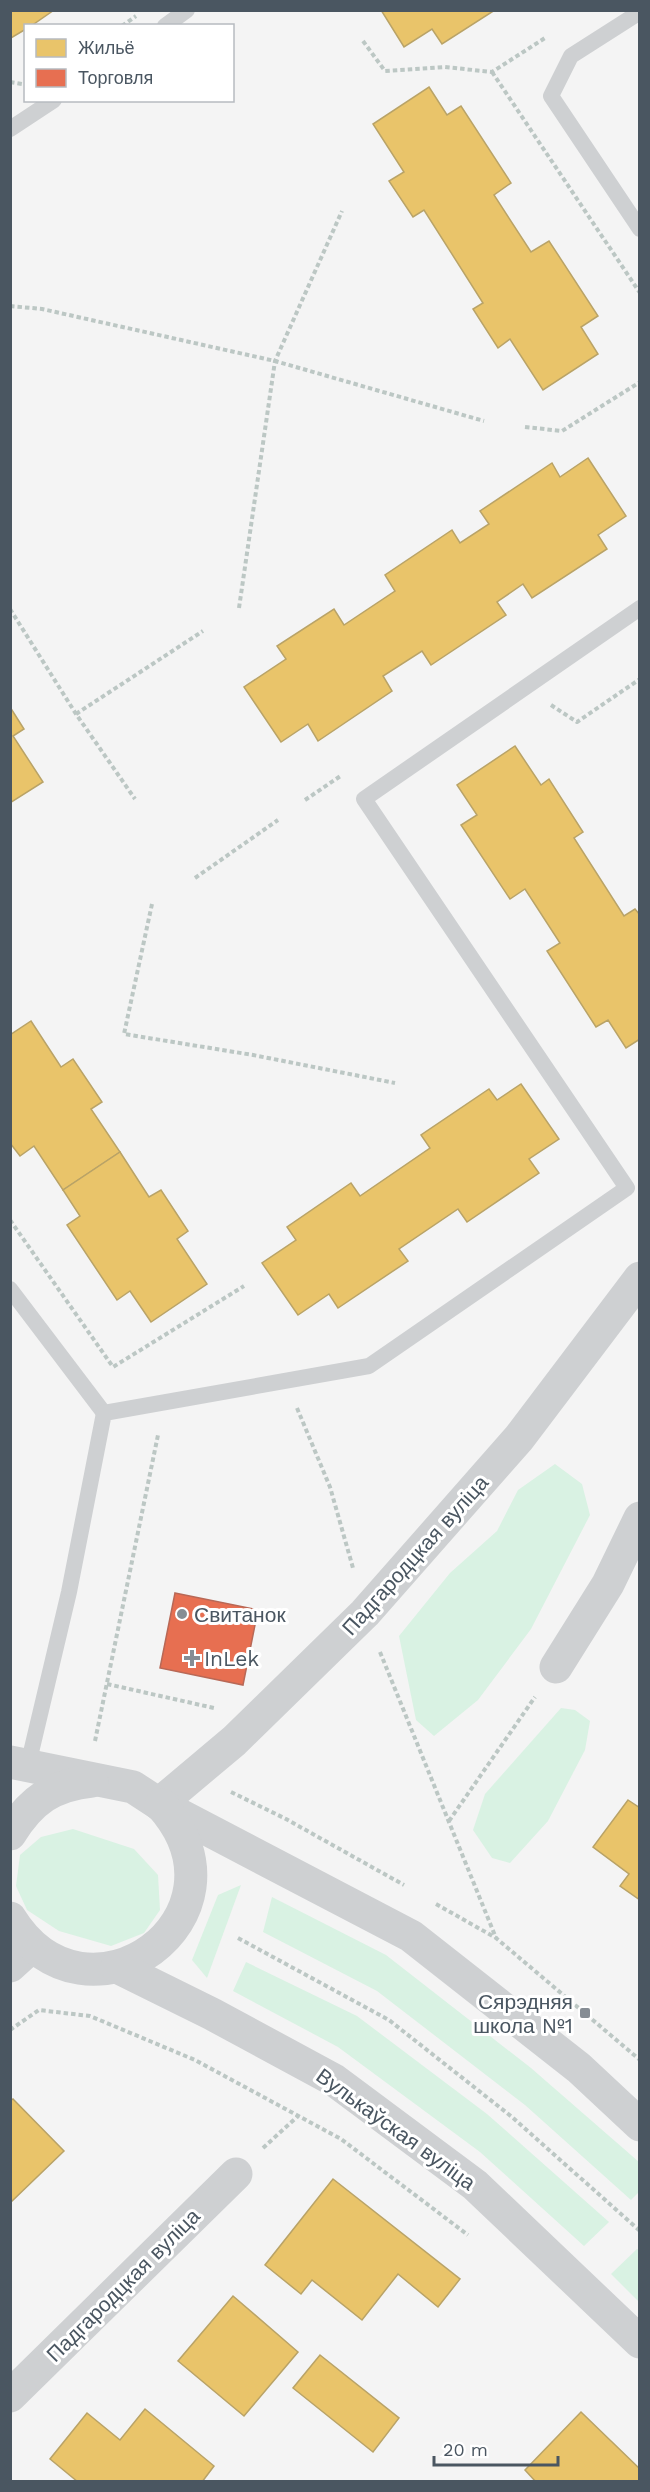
<svg xmlns="http://www.w3.org/2000/svg" width="650" height="2492" font-family="'Work Sans',sans-serif">
<style>
.green{fill:#d9f2e3}
.homes{fill:#e9c46a;stroke:#b9a367;stroke-width:1.5}
.shops{fill:#e76f51;stroke:#b86856;stroke-width:1.5}
.lines{fill:none;stroke-linecap:round;stroke-linejoin:round}
.path{stroke:#bcc7c4;stroke-width:4;stroke-dasharray:4.5 3;stroke-linecap:butt}
.service{stroke:#ced0d2;stroke-width:16}
.minor{stroke:#ced0d2;stroke-width:33}
.tertiary{stroke:#ced0d2;stroke-width:33}
.poi-dot{fill:#868d94;stroke:#fff;stroke-width:2}
.labels{text-anchor:middle;dominant-baseline:central;stroke-width:6;stroke-linejoin:round;paint-order:stroke}
.street-label{font-size:21px;fill:#4a5661;stroke:#fff}
.poi-label{font-size:21px;fill:#4a5661;stroke:#fff;text-anchor:start}
</style>
<rect width="100%" height="100%" fill="#f4f4f4"/>
<g class="green">
<path d="M 555,1464 L 582,1484 L 590,1515 L 531,1629 L 478,1700 L 434,1736 L 416,1720 L 399,1636 L 450,1573 L 497,1531 L 518,1490 Z"/>
<path d="M 561,1708 L 575,1710 L 590,1721 L 585,1750 L 548,1821 L 510,1863 L 492,1858 L 473,1830 L 485,1794 Z"/>
<path d="M 73,1829 L 134,1849 L 158,1875 L 160,1910 L 144,1933 L 111,1946 L 59,1931 L 27,1910 L 16,1886 L 20,1855 L 41,1837 Z"/>
<path d="M 241,1885 L 207,1978 L 192,1960 L 218,1895 Z"/>
<path d="M 272,1897 L 386,1955 L 531,2068 L 639,2162 L 639,2192 L 631,2200 L 525,2105 L 377,1991 L 263,1932 Z"/>
<path d="M 246,1962 L 357,2016 L 487,2114 L 609,2222 L 584,2246 L 480,2152 L 338,2047 L 233,1991 Z"/>
<path d="M 637,2249 L 640,2251 L 639,2302 L 611,2274 Z"/>
</g>
<g class="homes">
<path d="M 10,10 L 54,10 L 31,26 L 26,26 L 26,29 L 11,38 Z"/>
<path d="M 381,10 L 495,10 L 442,44 L 432,29 L 404,47 Z"/>
<path d="M 429,87 L 447,115 L 461,106 L 511,183 L 494,195 L 531,252 L 549,241 L 598,316 L 581,327 L 598,354 L 543,390 L 510,339 L 498,348 L 473,309 L 483,303 L 424,210 L 413,217 L 389,181 L 404,172 L 373,124 Z"/>
<path d="M 588,458 L 626,516 L 598,535 L 607,549 L 532,598 L 523,584 L 497,602 L 506,615 L 431,665 L 422,651 L 383,676 L 392,691 L 318,741 L 308,724 L 281,742 L 244,687 L 286,659 L 277,646 L 334,609 L 344,625 L 395,591 L 385,575 L 452,530 L 460,543 L 489,524 L 480,511 L 552,463 L 560,477 Z"/>
<path d="M 10,707 L 24,729 L 13,736 L 43,782 L 10,803 Z"/>
<path d="M 515,746 L 541,785 L 549,779 L 583,832 L 574,838 L 624,916 L 635,909 L 640,915 L 640,1039 L 626,1048 L 608,1020 L 596,1027 L 547,951 L 560,943 L 525,889 L 510,899 L 461,825 L 477,815 L 457,785 Z"/>
<path d="M 31,1021 L 61,1067 L 73,1059 L 102,1102 L 91,1109 L 120,1152 L 63,1190 L 34,1146 L 20,1156 L 10,1143 L 10,1035 Z"/>
<path d="M 521,1084 L 559,1139 L 529,1159 L 539,1173 L 467,1222 L 458,1209 L 399,1249 L 408,1261 L 338,1308 L 329,1294 L 298,1315 L 262,1263 L 296,1240 L 287,1227 L 351,1183 L 360,1196 L 430,1148 L 421,1135 L 489,1089 L 497,1100 Z"/>
<path d="M 120,1152 L 149,1197 L 161,1190 L 188,1231 L 177,1239 L 207,1284 L 151,1322 L 130,1291 L 117,1300 L 67,1225 L 80,1216 L 63,1190 Z"/>
<path d="M 628,1800 L 640,1808 L 640,1900 L 620,1886 L 629,1874 L 593,1847 Z"/>
<path d="M 13,2099 L 64,2151 L 10,2203 L 10,2101 Z"/>
<path d="M 333,2179 L 460,2279 L 438,2307 L 398,2274 L 362,2320 L 312,2280 L 301,2294 L 265,2265 Z"/>
<path d="M 233,2296 L 298,2352 L 244,2416 L 178,2361 Z"/>
<path d="M 320,2355 L 399,2418 L 373,2452 L 293,2388 Z"/>
<path d="M 145,2409 L 214,2466 L 202,2482 L 78,2482 L 50,2459 L 87,2413 L 120,2440 Z"/>
<path d="M 581,2412 L 640,2469 L 640,2482 L 536,2482 L 525,2470 Z"/>
</g>
<path class="shops" d="M 175,1593 L 258,1610 L 243,1685 L 160,1668 Z"/>
<g class="lines">
<g class="path">
<path d="M 122,26 L 136,16"/>
<path d="M 363,41 L 385,71 L 445,67 L 492,72 L 545,38"/>
<path d="M 492,72 L 640,293"/>
<path d="M 10,82 L 22,84"/>
<path d="M 10,306 L 42,309 L 275,361 L 484,421"/>
<path d="M 525,427 L 562,431 L 640,382"/>
<path d="M 239,608 L 275,361 L 342,211"/>
<path d="M 10,609 L 76,714 L 135,799"/>
<path d="M 551,705 L 577,722 L 640,679"/>
<path d="M 76,714 L 203,631"/>
<path d="M 305,800 L 342,775"/>
<path d="M 195,878 L 278,820"/>
<path d="M 152,904 L 124,1034 L 253,1055 L 395,1083"/>
<path d="M 10,1220 L 113,1367 L 244,1286"/>
<path d="M 297,1408 L 330,1487 L 353,1568"/>
<path d="M 380,1652 L 496,1938"/>
<path d="M 107,1684 L 214,1708"/>
<path d="M 95,1741 L 158,1435"/>
<path d="M 231,1792 L 286,1819 L 404,1885"/>
<path d="M 449,1821 L 535,1697"/>
<path d="M 436,1904 L 496,1938 L 640,2060"/>
<path d="M 238,1938 L 389,2020 L 512,2117 L 640,2231"/>
<path d="M 10,2030 L 39,2010 L 90,2016 L 195,2060 L 341,2139 L 468,2235"/>
<path d="M 263,2148 L 298,2116"/>
</g>
<g class="service">
<path d="M 640,12 L 571,56 L 551,96 L 640,229"/>
<path d="M 165,26 L 187,10"/>
<path d="M 10,129 L 54,100"/>
<path d="M 10,1289 L 104,1413"/>
<path d="M 28,1765 L 69,1592 L 104,1413 L 369,1366 L 627,1188 L 364,799 L 640,608"/>
</g>
<g class="minor">
<path d="M 556,1667 L 608,1584 L 640,1518"/>
<path d="M 159,1804 L 234,1741 L 365,1613 L 519,1438 L 640,1278"/>
<path d="M 10,1966 L 32,1946"/>
<path d="M 10,2396 L 236,2174"/>
</g>
<g class="tertiary">
<path d="M 10,1762 L 133,1787 L 159,1804 L 411,1936 L 579,2068 L 640,2125"/>
<path d="M 10,1834 C 31,1800 53,1785 92,1781"/>
<path d="M 10,1918 C 87,2042 260,1916 161,1805"/>
<path d="M 117,1967 L 212,2014 L 334,2080 L 475,2185 L 640,2342"/>
</g>
</g>
<g class="poi-dot">
<circle cx="182" cy="1614" r="6"/>
<path d="M189 1649h6v6h6v6h-6v6h-6v-6h-6v-6h6z"/>
<rect x="579" y="2007" width="12" height="12" rx="3"/>
</g>
<g class="labels">
<g class="street-label">
<text transform="translate(415 1555) rotate(-48)">Падгародцкая вуліца</text>
<text transform="translate(396 2129) rotate(36)">Вулькаўская вуліца</text>
<text transform="translate(123 2285) rotate(-45)">Падгародцкая вуліца</text>
</g>
<g class="poi-label">
<text x="194" y="1614">Свитанок</text>
<text x="204" y="1658">InLek</text>
<text x="573" y="2001" text-anchor="end">Сярэдняя<tspan x="573" dy="24">школа №1</tspan></text>
</g>
</g>
<rect width="650" height="2492" fill="none" stroke="#4a5661" stroke-width="24"/>
<rect x="24" y="24" width="210" height="78" fill="#ffffff" stroke="#b7bbc0" stroke-width="1.5"/>
<rect x="36" y="39" width="30" height="18" fill="#e9c46a" stroke="#b7bbc0" stroke-width="1.5"/>
<text x="78" y="54" font-size="18" fill="#4a5661">Жильё</text>
<rect x="36" y="69" width="30" height="18" fill="#e76f51" stroke="#b7bbc0" stroke-width="1.5"/>
<text x="78" y="84" font-size="18" fill="#4a5661">Торговля</text>
<path d="M434 2456v9h124v-9" fill="none" stroke="#4a5661" stroke-width="3"/>
<text x="443" y="2456" font-size="18" fill="#4a5661" stroke="#ffffff" stroke-width="4.5" paint-order="stroke">20 m</text>
</svg>
